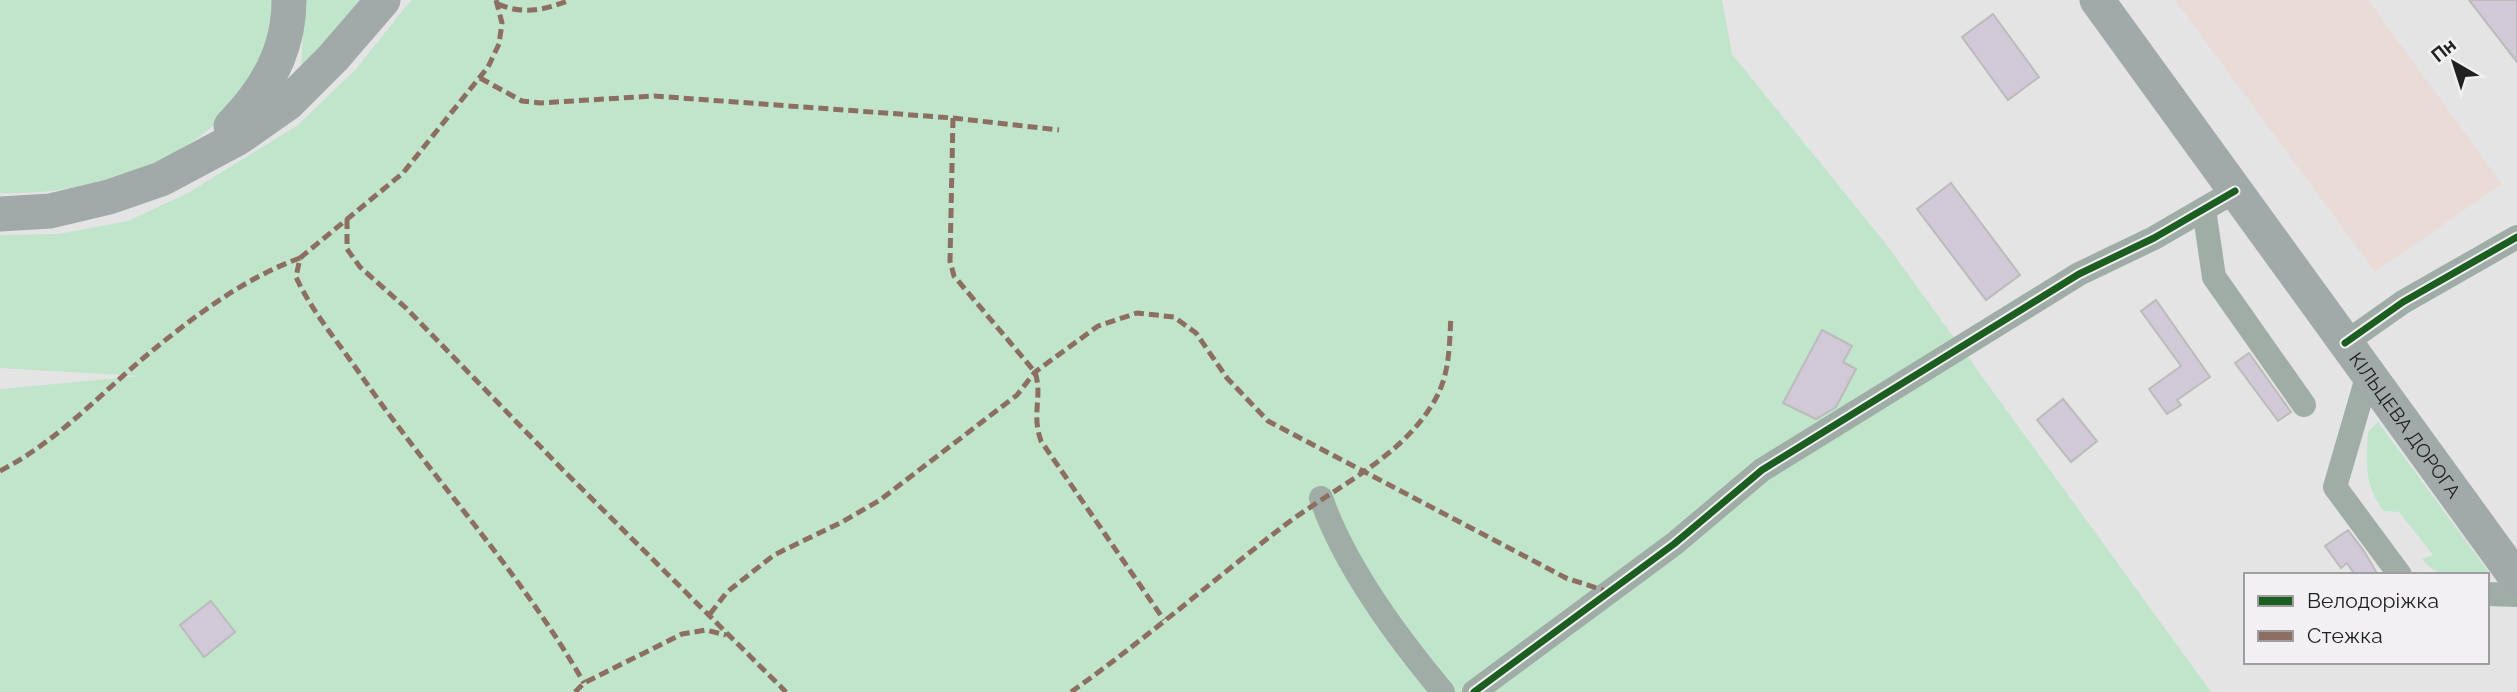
<svg xmlns="http://www.w3.org/2000/svg" width="2517" height="692" font-family="Raleway,sans-serif">
<style>
.industrial{fill:#e9dbd8}
.green{fill:#c0e5ca}
.building{fill:#d2c9d8;stroke:#bbb;stroke-width:2}
.lines{fill:none;stroke-linecap:round;stroke-linejoin:round}
.minor{stroke:#9fada6;stroke-width:24}
.highway{stroke:#a1aaa8;stroke-width:35}
.quiet{stroke:#8d6e63;stroke-width:5;stroke-dasharray:10 5;stroke-linecap:butt}
.cycleway-casing{stroke:#f2f0f3;stroke-width:11}
.cycleway{stroke:#1b5e20;stroke-width:7}
.labels{text-anchor:middle;dominant-baseline:central;stroke-width:5;stroke-linejoin:round;paint-order:stroke}
.street-label{font-size:19px;fill:#212122;stroke:#f2f0f3}
</style>
<rect width="100%" height="100%" fill="#e4e4e5"/>
<path class="industrial" d="M 2175,0 L 2368,0 L 2502,184 L 2375,272 Z"/>
<g class="green">
<path d="M 0,0 L 275,0 C 271,19 268,57 259,73 C 207,159 96,196 0,193 Z"/>
<path d="M 305,0 L 366,0 L 301,70 Z"/>
<path d="M 411,0 L 1722,0 L 1732,54 L 1886,244 L 2211,692 L 0,692 L 0,389 L 140,376 L 0,368 L 0,235 L 58,234 L 128,221 L 188,193 L 298,125 L 356,69 Z"/>
<path d="M 2378,422 L 2488,571 L 2487,579 L 2487,575 C 2464,575 2437,580 2422,559 L 2433,555 L 2399,512 L 2384,511 C 2364,486 2366,463 2368,432 Z"/>
</g>
<g class="building">
<path d="M 2469,0 L 2517,0 L 2517,62 Z"/>
<path d="M 1993,14 L 2039,77 L 2008,100 L 1962,37 Z"/>
<path d="M 1951,183 L 2020,275 L 1986,300 L 1917,209 Z"/>
<path d="M 2156,300 L 2210,377 L 2177,400 L 2181,405 L 2167,414 L 2149,389 L 2181,366 L 2141,311 Z"/>
<path d="M 1822,330 L 1852,346 L 1843,362 L 1856,369 L 1836,407 L 1816,419 L 1783,403 Z"/>
<path d="M 2249,353 L 2291,412 L 2278,421 L 2235,363 Z"/>
<path d="M 2063,399 L 2097,441 L 2071,462 L 2037,420 Z"/>
<path d="M 2348,530 L 2364,551 L 2378,575 L 2355,575 L 2347,563 L 2341,568 L 2325,546 Z"/>
<path d="M 211,601 L 235,632 L 204,657 L 180,625 Z"/>
</g>
<g class="lines">
<g class="minor">
<path d="M 2204,209 L 2214,277 L 2304,405"/>
<path d="M 2345,343 L 2403,302 L 2517,237"/>
<path d="M 2368,374 L 2335,487 L 2400,575"/>
<path d="M 1321,498 C 1345,567 1397,637 1443,692"/>
<path d="M 2487,594 L 2517,595"/>
<path d="M 1474,692 L 1674,544 L 1762,470 L 2079,274 L 2154,238 L 2235,191"/>
</g>
<g class="highway">
<path id="s1" d="M 2097,0 L 2517,579"/>
<path d="M 231,126 C 266,91 289,51 289,0"/>
<path d="M 0,214 L 50,211 L 109,197 L 161,179 L 238,138 L 288,103 L 333,58 L 383,0"/>
</g>
<g class="quiet">
<path d="M 496,0 L 502,23 L 499,44 L 488,67 L 403,173 L 300,258 L 296,277 C 311,310 337,341 358,371 C 431,477 520,571 584,683"/>
<path d="M 498,4 C 523,15 545,10 570,0"/>
<path d="M 480,78 L 522,101 L 540,103 L 654,96 L 953,118 L 950,261 L 954,276 L 1035,372 C 1043,397 1031,413 1041,441 L 1164,620"/>
<path d="M 953,118 L 1059,130"/>
<path d="M 347,219 L 347,249 L 360,267 L 406,308 L 564,471 L 786,692"/>
<path d="M 0,471 C 59,440 97,397 147,355 C 192,318 244,278 300,258"/>
<path d="M 710,614 L 727,592 L 774,555 L 842,522 L 880,500 L 1017,395 L 1035,372 L 1098,326 L 1137,313 L 1174,317 L 1196,333 L 1227,378 L 1268,421 L 1566,578 L 1609,592"/>
<path d="M 575,692 L 584,683 L 682,634 L 706,630 L 726,635"/>
<path d="M 1071,692 C 1143,641 1211,582 1281,528 C 1330,490 1396,461 1430,408 C 1450,379 1449,350 1451,316"/>
</g>
<g class="cycleway-casing">
<g id="cycleway">
<path d="M 2345,343 L 2403,302 L 2517,237"/>
<path d="M 1474,692 L 1674,544 L 1762,470 L 2079,274 L 2154,238 L 2235,191"/>
</g>
</g>
<use href="#cycleway" class="cycleway"/>
</g>
<g class="labels">
<g class="street-label">
<text stroke="none"><textPath href="#s1" startOffset="525">КІЛЬЦЕВА ДОРОГА</textPath></text>
</g>
</g>
<rect x="2244" y="573" width="245" height="91" fill="#f2f0f3" stroke="#9e9d9f" stroke-width="2"/>
<rect x="2258" y="596" width="35" height="10" fill="#1b5e20" stroke="#9e9d9f" stroke-width="2"/>
<text x="2307" y="608" font-size="21" fill="#212122">Велодоріжка</text>
<rect x="2258" y="631" width="35" height="10" fill="#8d6e63" stroke="#9e9d9f" stroke-width="2"/>
<text x="2307" y="643" font-size="21" fill="#212122">Стежка</text>
<g transform="translate(2454 63) rotate(321)" stroke="#f2f0f3" stroke-width="5" paint-order="stroke">
<path d="M0-5L12 26L0 18L-12 26Z" fill="#212122"/>
<text y="-10" font-size="19" font-weight="bold" text-anchor="middle" fill="#212122">Пн</text>
</g>
</svg>
